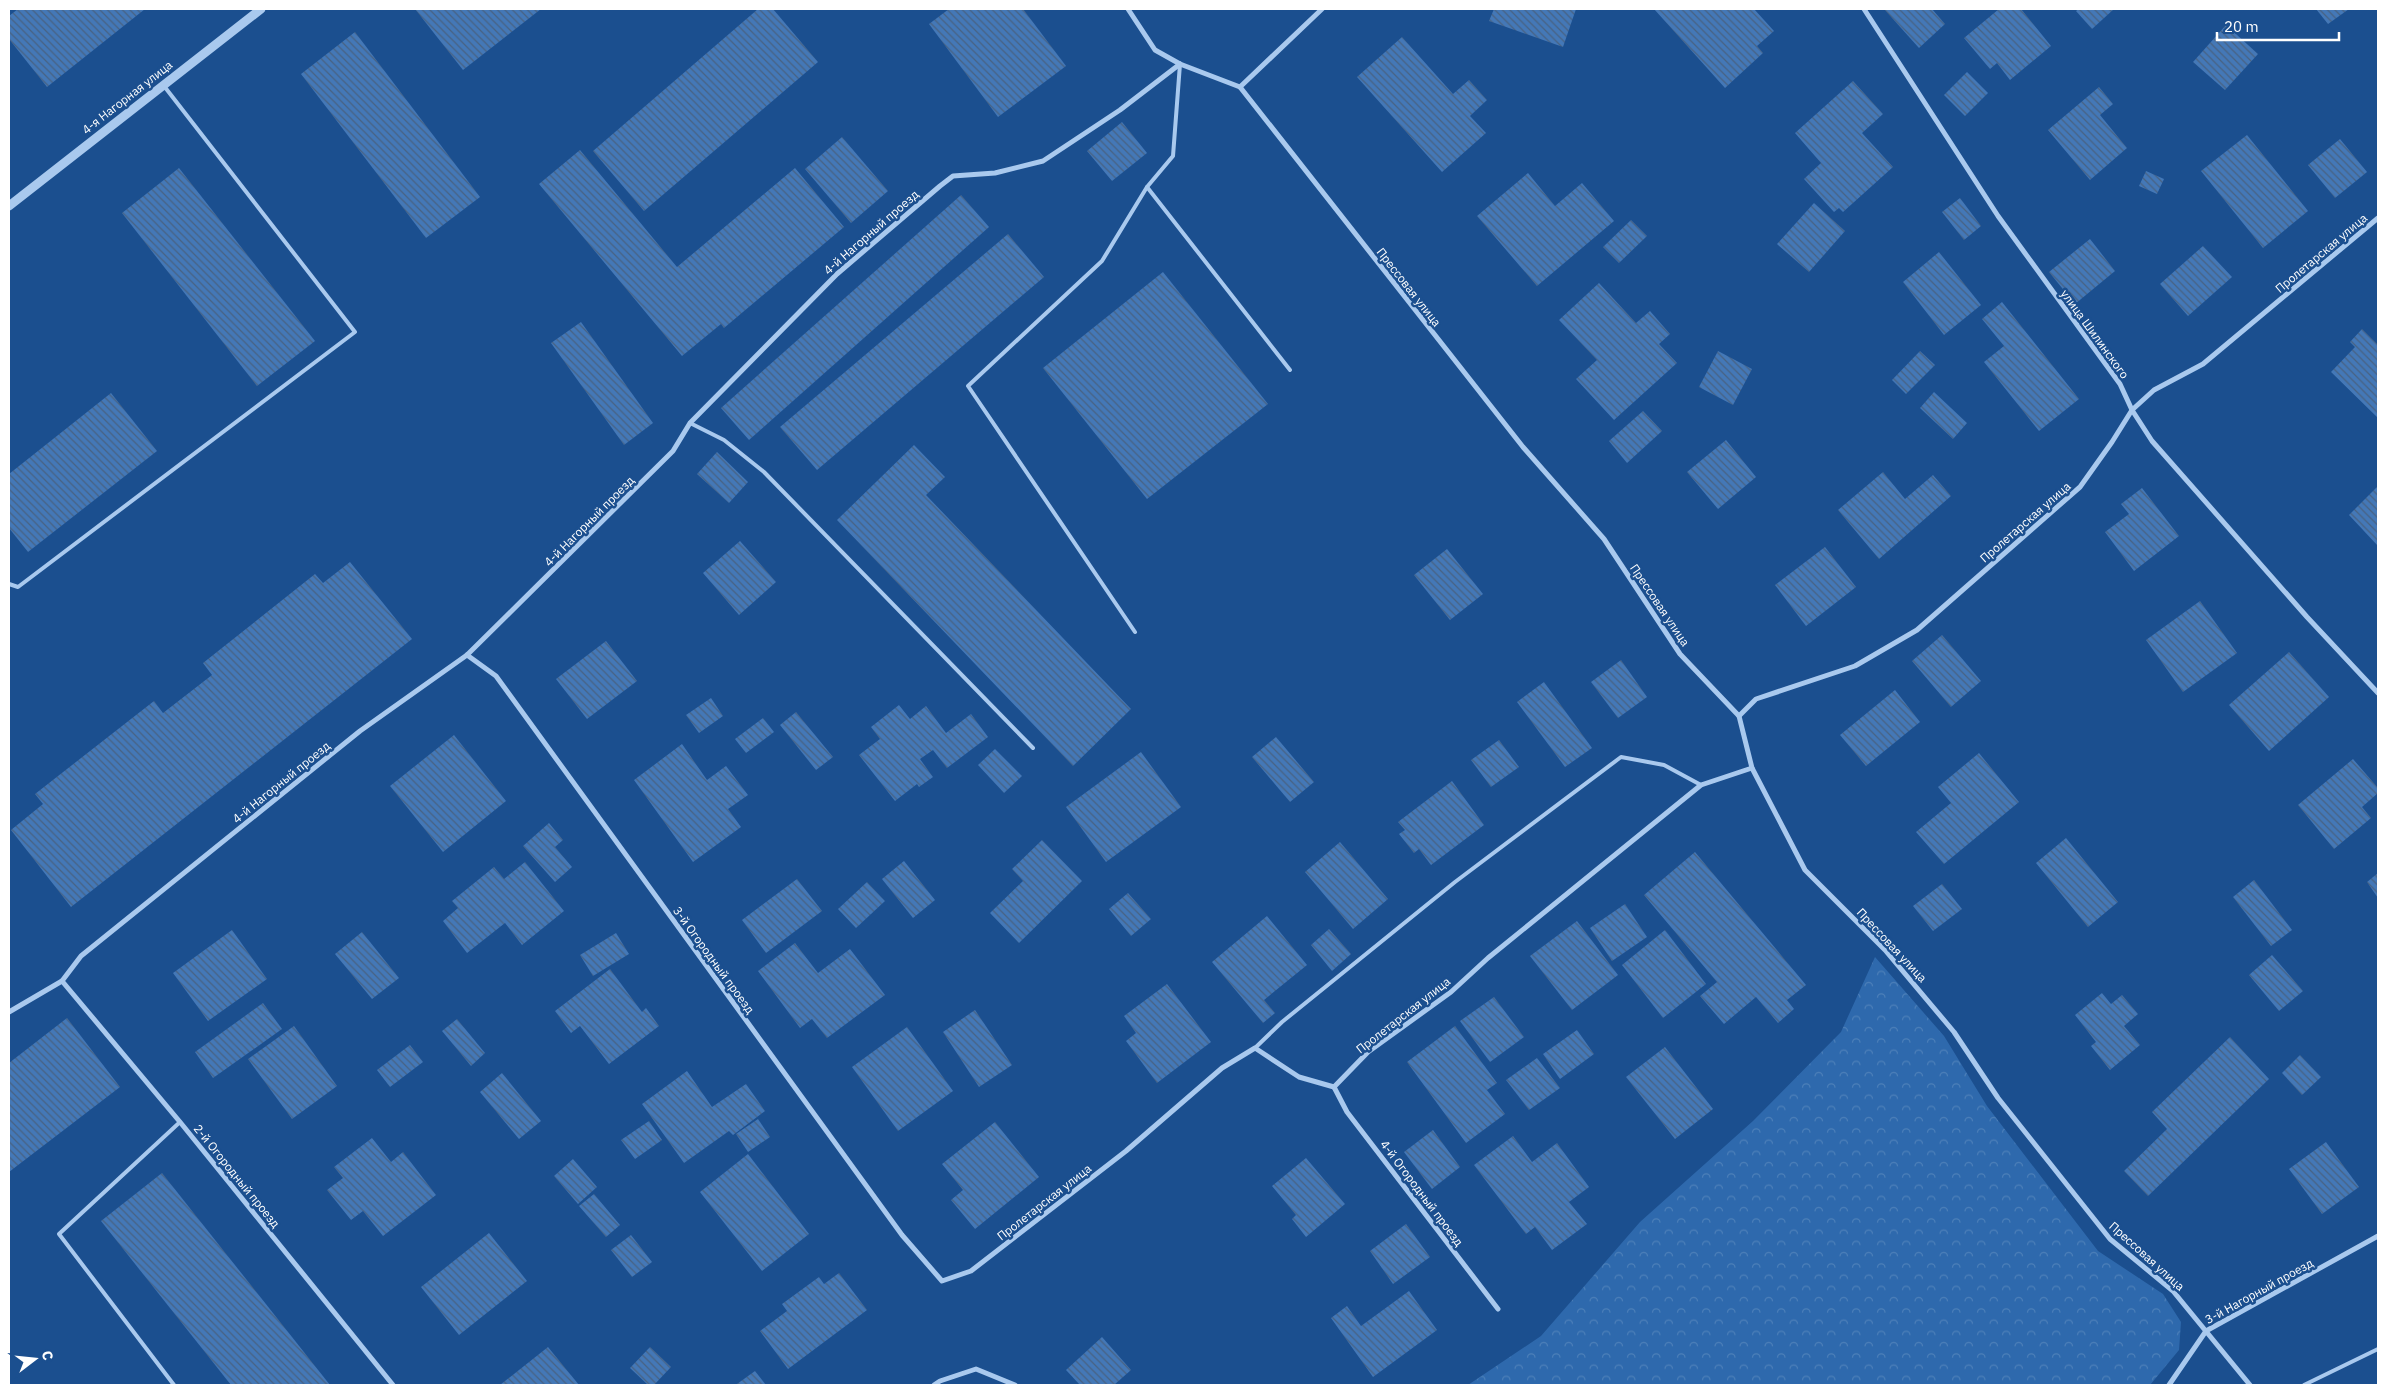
<svg xmlns="http://www.w3.org/2000/svg" width="2387" height="1394" font-family="'IBM Plex Sans',sans-serif">
<style>
.forest{fill:url(#forest-crowns)}
.building{fill:url(#building-back-hatch)}
.lines{fill:none;stroke-linecap:round;stroke-linejoin:round}
.service{stroke:#a9c9ee;stroke-width:4}
.minor{stroke:#a9c9ee;stroke-width:5}
.tertiary{stroke:#a9c9ee;stroke-width:9}
.labels{text-anchor:middle;dominant-baseline:central;stroke-width:5;stroke-linejoin:round;paint-order:stroke}
.street-label{font-size:12px;fill:#fff;stroke:#1b4f8f}
</style>
<defs>
<pattern id="forest-crowns" width="20" height="18" patternUnits="userSpaceOnUse" patternTransform="scale(1.25)"><rect width="20" height="18" fill="#2e69ad"/><path d="M2 6a3 3 0 1 1 6 0M12 15a3 3 0 1 1 6 0" fill="none" stroke="#4d80b9"/></pattern>
<pattern id="building-back-hatch" width="6" height="6" patternUnits="userSpaceOnUse" patternTransform="scale(1.25)"><rect width="6" height="6" fill="#4478b7"/><path d="M-1 5l2 2M0 0l6 6M5-1l2 2" fill="none" stroke="#486282"/></pattern>
</defs>
<rect width="100%" height="100%" fill="#1b4f8f"/>
<path class="forest" d="M 1875,957 L 1944,1036 L 1987,1106 L 2098,1251 L 2163,1294 L 2181,1322 L 2179,1350 L 2150,1385 L 1468,1385 L 1541,1336 L 1640,1222 L 1753,1121 L 1841,1032 Z"/>
<g class="building">
<path d="M 18,9 L 145,9 L 47,87 L 9,39 L 9,16 Z"/>
<path d="M 415,9 L 541,9 L 463,70 Z"/>
<path d="M 758,9 L 773,9 L 818,62 L 644,211 L 593,151 Z"/>
<path d="M 949,9 L 1023,9 L 1066,66 L 998,117 L 929,24 Z"/>
<path d="M 1494,9 L 1576,9 L 1563,47 L 1489,21 Z"/>
<path d="M 1654,9 L 1754,9 L 1774,31 L 1757,46 L 1763,53 L 1725,88 Z"/>
<path d="M 1884,9 L 1932,9 L 1945,24 L 1919,48 Z"/>
<path d="M 1999,9 L 2021,9 L 2051,46 L 2010,80 L 1997,63 L 1990,69 L 1964,38 Z"/>
<path d="M 2079,9 L 2114,9 L 2092,29 L 2076,11 Z"/>
<path d="M 2316,9 L 2349,9 L 2328,24 Z"/>
<path d="M 2226,25 L 2258,54 L 2225,90 L 2193,62 Z"/>
<path d="M 355,32 L 480,197 L 426,238 L 301,74 Z"/>
<path d="M 1402,37 L 1453,94 L 1469,80 L 1487,100 L 1470,116 L 1486,133 L 1442,172 L 1357,77 Z"/>
<path d="M 1967,72 L 1988,93 L 1965,116 L 1944,95 Z"/>
<path d="M 1853,81 L 1883,114 L 1862,133 L 1893,167 L 1843,212 L 1839,208 L 1834,212 L 1804,179 L 1821,163 L 1795,133 Z"/>
<path d="M 2099,87 L 2113,104 L 2100,115 L 2127,148 L 2090,180 L 2048,130 Z"/>
<path d="M 1122,122 L 1147,153 L 1112,181 L 1087,151 Z"/>
<path d="M 2247,135 L 2308,211 L 2263,248 L 2201,171 Z"/>
<path d="M 842,137 L 888,191 L 851,223 L 805,169 Z"/>
<path d="M 2340,139 L 2367,172 L 2335,198 L 2308,165 Z"/>
<path d="M 580,150 L 677,267 L 795,168 L 844,227 L 724,328 L 721,324 L 682,356 L 539,184 Z"/>
<path d="M 179,168 L 315,341 L 257,386 L 122,213 Z"/>
<path d="M 2146,171 L 2164,179 L 2157,194 L 2139,186 Z"/>
<path d="M 1528,173 L 1555,206 L 1582,183 L 1614,221 L 1537,286 L 1477,216 Z"/>
<path d="M 961,195 L 989,227 L 749,440 L 721,408 Z"/>
<path d="M 1960,198 L 1981,226 L 1964,240 L 1942,212 Z"/>
<path d="M 1814,203 L 1845,231 L 1809,272 L 1777,244 Z"/>
<path d="M 1631,220 L 1647,236 L 1619,263 L 1603,247 Z"/>
<path d="M 1008,234 L 1044,277 L 817,470 L 780,427 Z"/>
<path d="M 2090,239 L 2115,271 L 2075,304 L 2049,272 Z"/>
<path d="M 2203,246 L 2232,277 L 2188,316 L 2160,284 Z"/>
<path d="M 1939,252 L 1981,305 L 1944,335 L 1903,282 Z"/>
<path d="M 1163,272 L 1268,404 L 1147,499 L 1043,368 Z"/>
<path d="M 1599,283 L 1636,323 L 1650,311 L 1670,334 L 1659,344 L 1677,363 L 1614,420 L 1576,379 L 1597,360 L 1559,320 Z"/>
<path d="M 2002,302 L 2079,399 L 2039,431 L 1984,362 L 2004,346 L 1982,319 Z"/>
<path d="M 581,322 L 653,423 L 624,445 L 551,343 Z"/>
<path d="M 2362,329 L 2378,345 L 2378,418 L 2331,372 L 2355,347 L 2350,342 Z"/>
<path d="M 1718,351 L 1752,369 L 1733,405 L 1699,387 Z"/>
<path d="M 1920,351 L 1935,365 L 1906,394 L 1892,380 Z"/>
<path d="M 1934,392 L 1967,423 L 1953,439 L 1920,408 Z"/>
<path d="M 111,393 L 157,451 L 28,552 L 9,528 L 9,474 Z"/>
<path d="M 1643,411 L 1662,431 L 1627,463 L 1609,441 Z"/>
<path d="M 1726,440 L 1756,477 L 1718,509 L 1687,472 Z"/>
<path d="M 914,445 L 945,477 L 926,495 L 1131,709 L 1073,766 L 837,520 Z"/>
<path d="M 717,452 L 748,482 L 729,503 L 697,474 Z"/>
<path d="M 1883,472 L 1905,499 L 1933,475 L 1951,496 L 1879,559 L 1838,510 Z"/>
<path d="M 2378,486 L 2378,546 L 2349,515 Z"/>
<path d="M 2142,488 L 2179,536 L 2134,571 L 2105,532 L 2129,514 L 2121,504 Z"/>
<path d="M 740,541 L 776,582 L 739,615 L 703,573 Z"/>
<path d="M 1825,547 L 1856,587 L 1806,626 L 1775,585 Z"/>
<path d="M 1447,549 L 1483,594 L 1450,620 L 1414,575 Z"/>
<path d="M 350,562 L 412,639 L 71,907 L 11,830 L 43,804 L 35,794 L 154,701 L 163,713 L 212,675 L 203,663 L 315,574 L 323,583 Z"/>
<path d="M 2200,601 L 2237,653 L 2183,692 L 2146,640 Z"/>
<path d="M 1942,635 L 1981,681 L 1951,707 L 1912,661 Z"/>
<path d="M 606,641 L 637,681 L 587,719 L 556,679 Z"/>
<path d="M 2289,652 L 2329,697 L 2269,751 L 2229,705 Z"/>
<path d="M 1621,660 L 1647,697 L 1618,718 L 1591,682 Z"/>
<path d="M 1544,682 L 1592,748 L 1565,767 L 1517,702 Z"/>
<path d="M 1895,690 L 1920,722 L 1866,766 L 1840,735 Z"/>
<path d="M 711,698 L 723,716 L 699,733 L 686,715 Z"/>
<path d="M 899,705 L 910,719 L 926,706 L 946,733 L 971,714 L 988,737 L 947,768 L 933,750 L 920,759 L 933,777 L 919,787 L 917,784 L 895,801 L 859,755 L 880,739 L 871,727 Z"/>
<path d="M 796,712 L 833,757 L 816,770 L 780,725 Z"/>
<path d="M 763,718 L 774,732 L 746,753 L 735,739 Z"/>
<path d="M 454,735 L 506,801 L 443,852 L 390,786 Z"/>
<path d="M 1276,737 L 1314,782 L 1290,802 L 1252,757 Z"/>
<path d="M 1499,740 L 1519,767 L 1491,787 L 1471,760 Z"/>
<path d="M 682,744 L 707,780 L 726,766 L 748,795 L 728,809 L 741,827 L 693,862 L 634,780 Z"/>
<path d="M 995,749 L 1022,776 L 1004,793 L 978,765 Z"/>
<path d="M 1141,752 L 1181,807 L 1106,862 L 1066,807 Z"/>
<path d="M 1979,753 L 2019,802 L 1944,864 L 1916,832 L 1951,803 L 1938,787 Z"/>
<path d="M 2353,759 L 2378,788 L 2378,793 L 2362,807 L 2371,818 L 2334,849 L 2298,805 Z"/>
<path d="M 1452,781 L 1484,825 L 1431,865 L 1419,849 L 1414,853 L 1399,834 L 1405,830 L 1398,822 Z"/>
<path d="M 549,823 L 563,840 L 555,847 L 572,867 L 555,882 L 523,846 Z"/>
<path d="M 2066,838 L 2118,902 L 2088,927 L 2036,863 Z"/>
<path d="M 1042,840 L 1082,881 L 1019,943 L 990,913 L 1023,881 L 1012,869 Z"/>
<path d="M 1340,842 L 1388,899 L 1353,929 L 1305,872 Z"/>
<path d="M 1695,852 L 1806,985 L 1787,1000 L 1794,1009 L 1778,1023 L 1756,997 L 1724,1024 L 1700,996 L 1717,982 L 1644,895 Z"/>
<path d="M 904,861 L 935,900 L 913,918 L 882,879 Z"/>
<path d="M 525,862 L 564,911 L 522,945 L 505,923 L 467,953 L 443,921 L 458,908 L 452,901 L 494,867 L 504,879 Z"/>
<path d="M 2378,873 L 2378,898 L 2367,882 Z"/>
<path d="M 797,879 L 822,911 L 766,953 L 742,920 Z"/>
<path d="M 2254,880 L 2292,930 L 2271,946 L 2233,897 Z"/>
<path d="M 867,882 L 885,901 L 856,928 L 838,909 Z"/>
<path d="M 1942,884 L 1962,909 L 1933,931 L 1913,906 Z"/>
<path d="M 1128,893 L 1151,919 L 1131,936 L 1109,909 Z"/>
<path d="M 1625,904 L 1647,937 L 1612,961 L 1590,928 Z"/>
<path d="M 1267,916 L 1307,965 L 1264,1000 L 1275,1013 L 1263,1023 L 1212,962 Z"/>
<path d="M 1577,921 L 1618,975 L 1572,1010 L 1530,956 Z"/>
<path d="M 1329,929 L 1351,954 L 1332,971 L 1311,945 Z"/>
<path d="M 232,930 L 267,979 L 208,1021 L 173,973 Z"/>
<path d="M 1665,930 L 1706,984 L 1663,1018 L 1622,965 Z"/>
<path d="M 362,932 L 399,978 L 372,999 L 335,954 Z"/>
<path d="M 616,933 L 629,954 L 593,976 L 580,955 Z"/>
<path d="M 795,943 L 818,973 L 850,949 L 885,995 L 827,1038 L 812,1019 L 800,1028 L 758,971 Z"/>
<path d="M 2272,955 L 2303,991 L 2279,1011 L 2249,975 Z"/>
<path d="M 610,969 L 642,1012 L 646,1008 L 659,1026 L 609,1064 L 580,1026 L 571,1033 L 555,1011 Z"/>
<path d="M 1167,984 L 1211,1042 L 1157,1083 L 1126,1041 L 1136,1033 L 1124,1016 Z"/>
<path d="M 2102,993 L 2111,1004 L 2122,995 L 2138,1014 L 2124,1026 L 2140,1045 L 2110,1070 L 2091,1046 L 2096,1042 L 2075,1015 Z"/>
<path d="M 1494,997 L 1524,1037 L 1490,1062 L 1460,1021 Z"/>
<path d="M 263,1003 L 282,1029 L 213,1078 L 195,1052 Z"/>
<path d="M 975,1010 L 1012,1065 L 979,1087 L 943,1032 Z"/>
<path d="M 67,1018 L 120,1087 L 9,1172 L 9,1063 Z"/>
<path d="M 457,1019 L 485,1053 L 471,1066 L 442,1031 Z"/>
<path d="M 294,1026 L 337,1086 L 292,1119 L 248,1059 Z"/>
<path d="M 1455,1026 L 1497,1083 L 1487,1090 L 1505,1114 L 1466,1143 L 1407,1062 Z"/>
<path d="M 907,1027 L 953,1091 L 898,1131 L 852,1067 Z"/>
<path d="M 1577,1030 L 1594,1054 L 1560,1079 L 1543,1054 Z"/>
<path d="M 2230,1037 L 2269,1079 L 2148,1196 L 2124,1171 L 2167,1129 L 2152,1112 Z"/>
<path d="M 410,1045 L 423,1062 L 390,1087 L 377,1070 Z"/>
<path d="M 1665,1047 L 1713,1109 L 1675,1139 L 1626,1077 Z"/>
<path d="M 2300,1055 L 2321,1077 L 2302,1095 L 2282,1073 Z"/>
<path d="M 1537,1058 L 1560,1088 L 1529,1110 L 1506,1080 Z"/>
<path d="M 687,1071 L 712,1107 L 746,1084 L 765,1111 L 733,1135 L 729,1131 L 684,1163 L 642,1104 Z"/>
<path d="M 502,1073 L 541,1121 L 519,1139 L 480,1092 Z"/>
<path d="M 758,1119 L 770,1137 L 748,1152 L 736,1134 Z"/>
<path d="M 649,1121 L 662,1140 L 635,1159 L 621,1140 Z"/>
<path d="M 995,1122 L 1039,1177 L 975,1229 L 951,1200 L 963,1190 L 942,1164 Z"/>
<path d="M 1433,1130 L 1460,1167 L 1432,1189 L 1404,1152 Z"/>
<path d="M 1513,1136 L 1532,1162 L 1557,1143 L 1589,1187 L 1569,1202 L 1587,1224 L 1552,1250 L 1535,1227 L 1526,1234 L 1474,1165 Z"/>
<path d="M 372,1138 L 391,1162 L 403,1152 L 436,1195 L 383,1236 L 363,1211 L 351,1220 L 327,1190 L 343,1178 L 334,1167 Z"/>
<path d="M 2326,1142 L 2359,1187 L 2322,1214 L 2289,1169 Z"/>
<path d="M 748,1154 L 809,1234 L 762,1271 L 700,1192 Z"/>
<path d="M 1306,1158 L 1345,1204 L 1306,1237 L 1292,1219 L 1296,1215 L 1272,1186 Z"/>
<path d="M 573,1159 L 597,1187 L 578,1204 L 554,1176 Z"/>
<path d="M 162,1173 L 330,1385 L 231,1385 L 101,1221 Z"/>
<path d="M 594,1194 L 620,1225 L 606,1237 L 579,1206 Z"/>
<path d="M 1406,1224 L 1430,1257 L 1393,1284 L 1370,1251 Z"/>
<path d="M 489,1233 L 527,1281 L 459,1335 L 421,1287 Z"/>
<path d="M 631,1235 L 652,1262 L 632,1277 L 611,1250 Z"/>
<path d="M 839,1273 L 867,1310 L 788,1369 L 760,1331 L 787,1311 L 782,1304 L 819,1277 L 824,1284 Z"/>
<path d="M 1409,1291 L 1437,1330 L 1373,1377 L 1331,1318 L 1347,1306 L 1361,1326 Z"/>
<path d="M 1102,1337 L 1131,1370 L 1114,1385 L 1080,1385 L 1066,1370 Z"/>
<path d="M 548,1347 L 579,1385 L 500,1385 Z"/>
<path d="M 650,1347 L 671,1367 L 654,1385 L 648,1385 L 630,1368 Z"/>
<path d="M 755,1371 L 766,1385 L 738,1385 L 737,1384 Z"/>
</g>
<g class="lines">
<g class="service">
<path d="M 1147,187 L 1290,370"/>
<path d="M 690,423 L 724,440 L 764,472 L 1033,748"/>
<path d="M 9,584 L 18,587 L 355,332 L 164,86"/>
<path d="M 1135,632 L 968,386 L 1102,261 L 1147,187 L 1173,156 L 1180,64"/>
<path d="M 1255,1048 L 1282,1022 L 1455,882 L 1621,757 L 1664,765 L 1701,785"/>
<path d="M 174,1385 L 59,1234 L 180,1122"/>
<path d="M 2304,1385 L 2378,1349"/>
</g>
<g class="minor">
<path d="M 1128,9 L 1155,50 L 1180,64 L 1240,87 L 1523,447 L 1604,539 L 1680,654 L 1739,716 L 1752,768 L 1805,870 L 1885,950 L 1954,1032 L 1998,1098 L 2110,1239 L 2173,1291 L 2250,1385"/>
<path d="M 1864,9 L 1998,216 L 2120,384 L 2132,410 L 2152,441 L 2307,617 L 2378,693"/>
<path d="M 1240,87 L 1322,9"/>
<path d="M 467,655 L 496,676 L 902,1235 L 942,1281 L 971,1271 L 1126,1151 L 1222,1068 L 1255,1048 L 1299,1077 L 1334,1087 L 1368,1052 L 1451,992 L 1488,958 L 1701,785 L 1752,768"/>
<path d="M 1739,716 L 1756,699 L 1855,666 L 1917,630 L 2080,487 L 2112,442 L 2132,410 L 2154,390 L 2203,364 L 2378,218"/>
<path d="M 62,981 L 180,1122 L 393,1385"/>
<path d="M 9,1012 L 62,981 L 81,956 L 360,731 L 467,655 L 673,451 L 690,423 L 837,274 L 940,186 L 953,176 L 995,173 L 1043,161 L 1120,110 L 1180,64"/>
<path d="M 1334,1087 L 1347,1112 L 1498,1309"/>
<path d="M 934,1385 L 940,1381 L 976,1369 L 1015,1385"/>
<path d="M 2169,1385 L 2206,1331 L 2378,1236"/>
</g>
<path class="tertiary" d="M 9,206 L 261,9"/>
</g>
<g class="labels">
<g class="street-label">
<text transform="translate(127 97) rotate(-38)">4-я Нагорная улица</text>
<text transform="translate(871 232) rotate(-41)">4-й Нагорный проезд</text>
<text transform="translate(2321 253) rotate(-40)">Пролетарская улица</text>
<text transform="translate(1409 287) rotate(52)">Прессовая улица</text>
<text transform="translate(2095 334) rotate(54)">улица Шилинского</text>
<text transform="translate(589 521) rotate(-45)">4-й Нагорный проезд</text>
<text transform="translate(2025 522) rotate(-41)">Пролетарская улица</text>
<text transform="translate(1660 605) rotate(56)">Прессовая улица</text>
<text transform="translate(281 782) rotate(-39)">4-й Нагорный проезд</text>
<text transform="translate(1892 945) rotate(47)">Прессовая улица</text>
<text transform="translate(714 960) rotate(54)">3-й Огородный проезд</text>
<text transform="translate(1403 1015) rotate(-38)">Пролетарская улица</text>
<text transform="translate(237 1176) rotate(51)">2-й Огородный проезд</text>
<text transform="translate(1422 1193) rotate(53)">4-й Огородный проезд</text>
<text transform="translate(1044 1202) rotate(-38)">Пролетарская улица</text>
<text transform="translate(2147 1256) rotate(42)">Прессовая улица</text>
<text transform="translate(2259 1291) rotate(-29)">3-й Нагорный проезд</text>
</g>
</g>
<rect width="2387" height="1394" fill="none" stroke="#ffffff" stroke-width="20"/>
<g transform="translate(35 1359) rotate(74)" stroke="#1b4f8f" stroke-width="4" paint-order="stroke">
<path d="M0-4L9 19L0 12L-9 19Z" fill="#ffffff"/>
<text y="-8" font-size="14" font-weight="bold" text-anchor="middle" fill="#ffffff">С</text>
</g>
<path d="M2217 32v8h122v-8" fill="none" stroke="#ffffff" stroke-width="2.5"/>
<text x="2224" y="32" font-size="15" fill="#ffffff" stroke="#1b4f8f" stroke-width="4" paint-order="stroke">20 m</text>
</svg>
